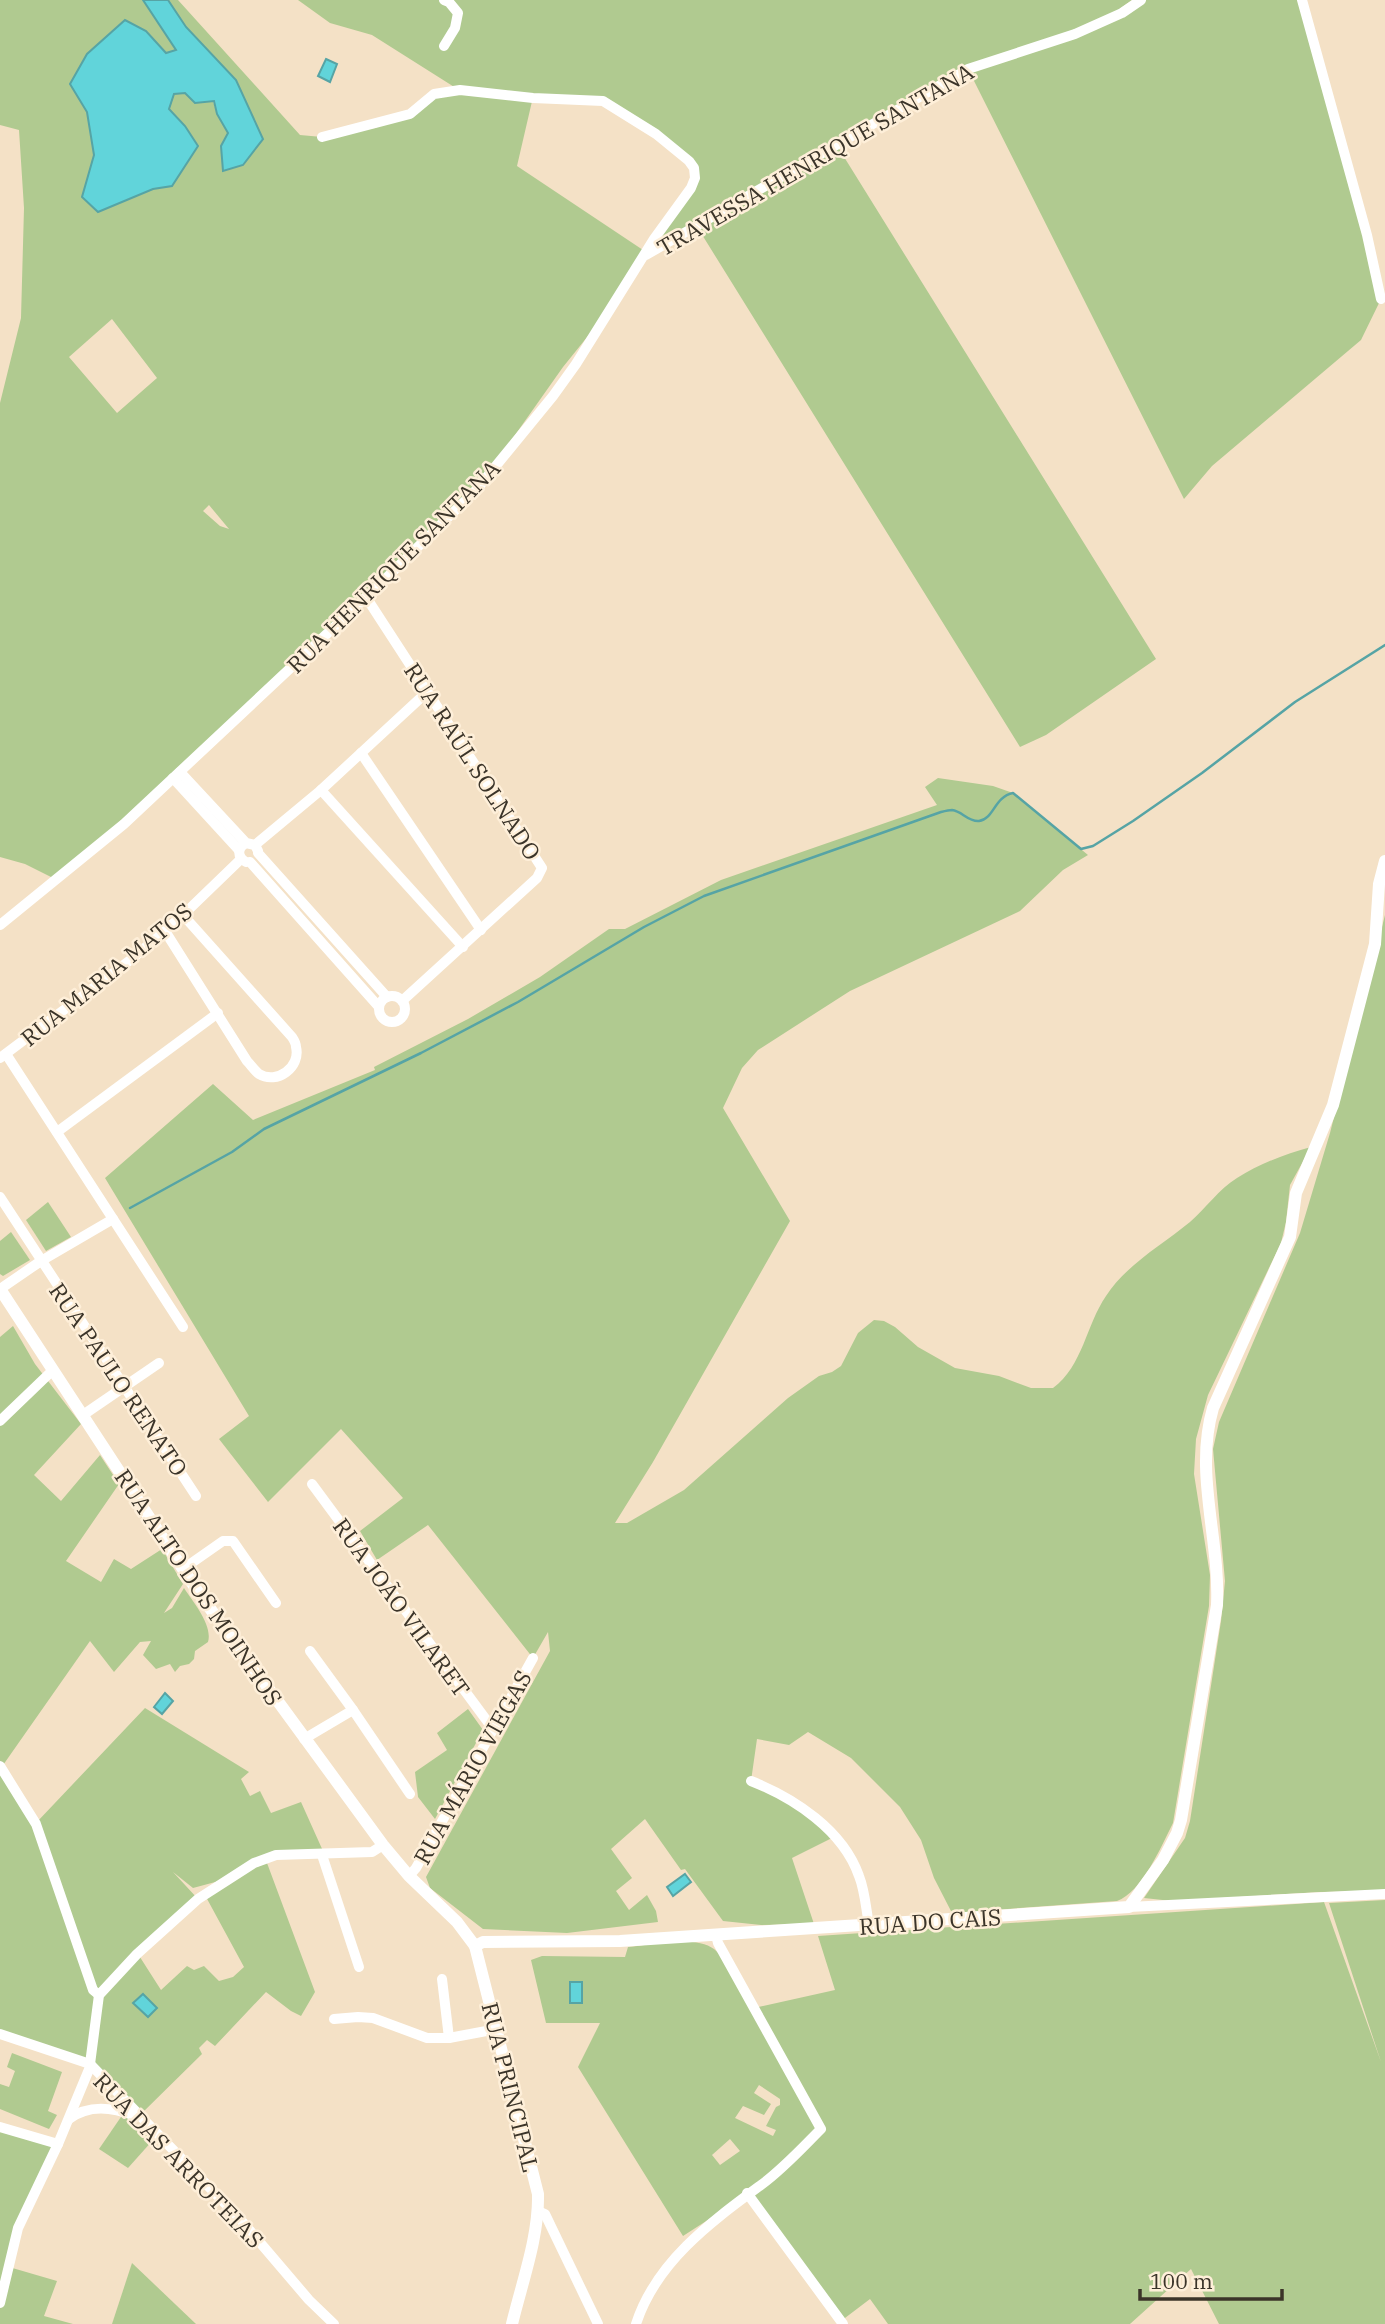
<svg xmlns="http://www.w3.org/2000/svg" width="1385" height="2324" font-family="'IBM Plex Serif',serif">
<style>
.green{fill:#b0ca90;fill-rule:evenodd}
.water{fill:#61d4da;stroke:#56a4a5;stroke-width:2}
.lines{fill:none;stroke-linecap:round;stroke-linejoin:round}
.stream{stroke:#56a4a5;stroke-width:2.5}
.minor{stroke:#fff;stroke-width:10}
.tertiary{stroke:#fff;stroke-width:12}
.labels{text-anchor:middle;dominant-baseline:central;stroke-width:5;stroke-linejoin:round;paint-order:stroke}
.street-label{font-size:23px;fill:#3b3429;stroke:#feefd9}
</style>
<rect width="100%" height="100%" fill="#f4e1c6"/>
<g class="green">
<path d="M 0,0 L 143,0 L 176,50 L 166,53 L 146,31 L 125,20 L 87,54 L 70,84 L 88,112 L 94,155 L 82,197 L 99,212 L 153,189 L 172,186 L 197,146 L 185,126 L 169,109 L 174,94 L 185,93 L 195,103 L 213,101 L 217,114 L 228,133 L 221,146 L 224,171 L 243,165 L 263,139 L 236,80 L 186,27 L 168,0 L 178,0 L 300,135 L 322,137 L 347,131 L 375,128 L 410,114 L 434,94 L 459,90 L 372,35 L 330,23 L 298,0 L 1132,0 L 1100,23 L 1011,55 L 1101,24 L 1142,0 L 1302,0 L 1367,235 L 1381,299 L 1361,340 L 1212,466 L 1184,499 L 968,69 L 836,144 L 1156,659 L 1046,735 L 1020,747 L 696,225 L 643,257 L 617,300 L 563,367 L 477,489 L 363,600 L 241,714 L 57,880 L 25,864 L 0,857 L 0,403 L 21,318 L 24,208 L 19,130 L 0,125 ZM 533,97 L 603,101 L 643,125 L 694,168 L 695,178 L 691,188 L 646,252 L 517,166 ZM 112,319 L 157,378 L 117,413 L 69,357 ZM 209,505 L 229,529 L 220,526 L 203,511 Z"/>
<path d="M 938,778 L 993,786 L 1013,793 L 1088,855 L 1063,870 L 1020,911 L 850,991 L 758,1050 L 742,1068 L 723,1108 L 790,1221 L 653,1462 L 615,1523 L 627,1523 L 684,1490 L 788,1398 L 819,1376 L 832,1372 L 841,1366 L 858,1333 L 874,1320 L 884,1321 L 895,1327 L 918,1347 L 955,1368 L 999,1376 L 1031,1388 L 1053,1388 C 1083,1366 1086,1325 1106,1296 C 1126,1265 1162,1245 1190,1222 C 1206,1208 1219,1189 1237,1178 C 1259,1164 1285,1154 1311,1147 L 1290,1185 L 1286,1222 L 1281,1243 L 1208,1395 L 1196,1439 L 1194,1474 L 1210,1575 L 1209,1606 L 1173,1823 C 1161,1847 1142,1892 1117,1901 L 952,1913 L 934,1878 L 921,1840 L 900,1807 L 851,1758 L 808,1732 L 789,1745 L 757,1739 L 751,1781 L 774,1790 L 834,1837 L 792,1858 L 814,1924 L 761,1925 L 723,1921 L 685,1869 L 681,1870 L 645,1819 L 611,1849 L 632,1878 L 616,1891 L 629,1910 L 647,1895 L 656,1911 L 658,1922 L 567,1933 L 483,1929 L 430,1888 L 426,1877 L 550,1651 L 548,1632 L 533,1658 L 428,1525 L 377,1560 L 360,1531 L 403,1498 L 341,1429 L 268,1502 L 219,1439 L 249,1416 L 105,1178 L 213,1084 L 253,1120 L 375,1070 L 374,1067 L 468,1019 L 540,977 L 609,929 L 625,929 L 721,880 L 937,805 L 925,787 Z"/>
<path d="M 1385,915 L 1385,1891 L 1320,1892 L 1172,1901 L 1144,1898 L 1185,1838 L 1190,1821 L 1221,1621 L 1225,1581 L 1213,1449 L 1219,1422 L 1300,1233 L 1330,1133 Z"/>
<path d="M 48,1202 L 71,1237 L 46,1251 L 26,1220 Z"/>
<path d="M 11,1232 L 30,1260 L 3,1276 L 0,1274 L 0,1241 Z"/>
<path d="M 13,1326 L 35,1364 L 81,1424 L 34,1475 L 61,1501 L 100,1455 L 119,1484 L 66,1561 L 101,1582 L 114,1559 L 131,1569 L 162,1549 L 183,1584 L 164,1613 L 172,1608 L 184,1588 C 193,1602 213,1625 208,1642 L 195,1651 L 194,1659 L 189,1664 L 180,1666 L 175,1672 L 170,1664 L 156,1669 L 143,1655 L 151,1641 L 140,1642 L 114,1672 L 90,1641 L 1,1768 L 36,1823 L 145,1708 L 249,1772 L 241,1779 L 250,1796 L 260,1791 L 271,1813 L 301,1802 L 323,1851 L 277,1851 L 219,1881 L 193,1888 L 173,1872 L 198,1899 L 138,1954 L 161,1990 L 187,1966 L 194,1970 L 204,1966 L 219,1981 L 233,1977 L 244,1967 L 206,1897 L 254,1868 L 267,1863 L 315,1992 L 301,2016 L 291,2011 L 266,1992 L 215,2046 L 207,2040 L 199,2048 L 202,2054 L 138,2117 L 90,2067 L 0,2034 L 0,1337 Z"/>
<path d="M 468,1709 L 483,1730 L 435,1819 L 418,1797 L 415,1772 L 447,1750 L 437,1733 Z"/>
<path d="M 1385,1900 L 1385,2324 L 1219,2324 L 1191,2269 L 1130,2324 L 888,2324 L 870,2299 L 841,2321 L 748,2194 L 683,2236 L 578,2067 L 600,2023 L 546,2023 L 531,1960 L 542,1956 L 625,1957 L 628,1947 C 650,1945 696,1935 714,1949 C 727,1959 745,1993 754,2008 L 835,1990 L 818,1936 L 1324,1902 L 1381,2062 L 1329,1903 ZM 759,2085 L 780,2099 L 780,2105 L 776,2107 L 766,2126 L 776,2130 L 773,2136 L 735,2118 L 743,2106 L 764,2115 L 771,2104 L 754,2093 ZM 730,2139 L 740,2151 L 720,2165 L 712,2155 Z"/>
<path d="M 12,2053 L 62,2072 L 48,2111 L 57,2115 L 49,2129 L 0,2109 L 0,2084 L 9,2087 L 15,2071 L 7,2067 Z"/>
<path d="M 123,2114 L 153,2140 L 128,2168 L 99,2149 Z"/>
<path d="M 0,2127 L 58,2144 L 18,2228 L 9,2267 L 57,2281 L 44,2316 L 73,2324 L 0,2324 Z"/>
<path d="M 132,2263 L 196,2324 L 112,2324 Z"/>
</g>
<g class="water">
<path d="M 143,0 L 168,0 L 186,27 L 236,80 L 263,139 L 243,165 L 223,171 L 221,146 L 228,133 L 217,114 L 214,101 L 195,103 L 185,93 L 174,94 L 169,109 L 185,126 L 198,146 L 172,186 L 153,189 L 98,212 L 82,197 L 94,155 L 87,112 L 70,84 L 87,54 L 125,20 L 146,31 L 166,53 L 176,50 Z"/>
<path d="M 326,59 L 337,64 L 330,82 L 318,76 Z"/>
<path d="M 165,1693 L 173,1701 L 162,1714 L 154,1707 Z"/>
<path d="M 685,1874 L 691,1882 L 673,1896 L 667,1887 Z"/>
<rect x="570" y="1982" width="12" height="21"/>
<path d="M 143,1994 L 157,2008 L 148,2017 L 133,2003 Z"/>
</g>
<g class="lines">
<path class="stream" d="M 130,1208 L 232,1152 L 264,1129 L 421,1053 L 518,1002 L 644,927 L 704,896 L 941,812 C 945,811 949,810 952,810 C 962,811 968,822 979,821 C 994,819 994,797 1013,793 L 1081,849 L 1093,846 L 1133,821 L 1202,773 L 1295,702 L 1385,645"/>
<g class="minor">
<path d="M 1302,0 L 1367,235 L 1381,299"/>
<path d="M 444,46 L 455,28 L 458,13 L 449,2 L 444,0"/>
<path d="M 646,255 L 968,69 L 1075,34 L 1122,13 L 1141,0"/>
<path d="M 366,597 L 542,868 L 537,878 L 402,1001"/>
<path d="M 361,753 L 481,930"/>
<path d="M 180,772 L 246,843 L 255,845 L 258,851"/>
<path d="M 173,778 L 239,850"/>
<path d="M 321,790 L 463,947"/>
<path d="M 255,845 L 321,790 L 427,692"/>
<path d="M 258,853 L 387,997"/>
<path d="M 246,862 C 237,857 237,848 246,843"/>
<path d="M 250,862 L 379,1007"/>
<path d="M 0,925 L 124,824 L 378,586 L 477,489 L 553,396 L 576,364 L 654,239 L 691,188 L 695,178 L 694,168 L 689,161 L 656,134 L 603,101 L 533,98 L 460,90 L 434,94 L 410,114 L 322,137"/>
<path d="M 165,931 L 247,1061 C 251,1065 255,1071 259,1074 C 277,1085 301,1067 296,1047 C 296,1043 294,1040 292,1037 L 183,915"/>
<circle cx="392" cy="1009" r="13"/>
<path d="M 6,1054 L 113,1219"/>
<path d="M 0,1058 L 133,958 L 183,915 L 241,859"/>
<path d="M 57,1132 L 218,1013"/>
<path d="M 0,1197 L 196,1496"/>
<path d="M 0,1289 L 41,1261 L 113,1219 L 183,1327"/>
<path d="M 83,1415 L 159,1363"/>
<path d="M 0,1421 L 53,1370"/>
<path d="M 312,1484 L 493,1729"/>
<path d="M 183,1569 L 223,1541 L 233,1541 L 276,1603"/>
<path d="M 310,1651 L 353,1710 L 410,1794"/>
<path d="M 304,1739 L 353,1710"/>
<path d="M 0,1766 L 36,1824 L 93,1990 L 99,1995"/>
<path d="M 751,1781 C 794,1798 843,1830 859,1876 C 865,1891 866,1909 869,1925"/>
<path d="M 322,1855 L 359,1967"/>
<path d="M 409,1876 L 416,1868 L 533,1658"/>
<path d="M 1129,1907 L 1385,1894"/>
<path d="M 442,1979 L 449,2038"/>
<path d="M 334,2019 L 358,2017 L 373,2018 L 427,2038 L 449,2038 L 497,2029"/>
<path d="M 0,2034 L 90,2064 L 240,2219 L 309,2300 L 334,2324"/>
<path d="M 90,2064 L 99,1995 L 137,1954 L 198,1899 L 254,1863 L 276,1855 L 372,1852 L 383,1845"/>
<path d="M 69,2119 C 89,2104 112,2107 135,2116"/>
<path d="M 0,2127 L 58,2144"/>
<path d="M 747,2193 L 843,2324"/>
<path d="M 538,2211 L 545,2214 L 598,2324"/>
<path d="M 0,2303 L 18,2228 L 58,2144 L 90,2067"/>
<path d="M 636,2324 C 656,2262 711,2222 761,2185 C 783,2169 802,2148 821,2129 L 718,1943 L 716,1935"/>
</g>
<g class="tertiary">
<path d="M 0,1289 L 198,1592 L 383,1845 L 409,1876 L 457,1922 L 475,1946 L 538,2194 C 539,2237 522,2282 512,2324"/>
<path d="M 475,1946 L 483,1942 L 620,1941 L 1129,1907 L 1163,1860 L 1177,1833 L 1181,1820 L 1217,1605 C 1220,1538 1194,1473 1213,1408 L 1290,1237 L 1296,1193 L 1333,1105 L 1375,944 L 1379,884 L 1385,861"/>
</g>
</g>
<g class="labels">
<g class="street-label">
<text transform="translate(815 159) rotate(-30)">TRAVESSA HENRIQUE SANTANA</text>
<text transform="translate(393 566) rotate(-45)">RUA HENRIQUE SANTANA</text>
<text transform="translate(473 761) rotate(57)">RUA RAÚL SOLNADO</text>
<text transform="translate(106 974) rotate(-39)">RUA MARIA MATOS</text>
<text transform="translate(119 1379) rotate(56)">RUA PAULO RENATO</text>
<text transform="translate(199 1587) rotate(56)">RUA ALTO DOS MOINHOS</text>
<text transform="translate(402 1607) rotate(54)">RUA JOÃO VILARET</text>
<text transform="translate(472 1767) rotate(-61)">RUA MÁRIO VIEGAS</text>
<text transform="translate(930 1921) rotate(-4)">RUA DO CAIS</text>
<text transform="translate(511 2087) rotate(76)">RUA PRINCIPAL</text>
<text transform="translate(179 2160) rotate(46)">RUA DAS ARROTEIAS</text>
</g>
</g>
<path d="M1140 2289v10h142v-10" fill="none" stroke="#3b3429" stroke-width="3.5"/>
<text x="1150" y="2289" font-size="21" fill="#3b3429" stroke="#feefd9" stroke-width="5" paint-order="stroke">100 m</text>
</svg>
